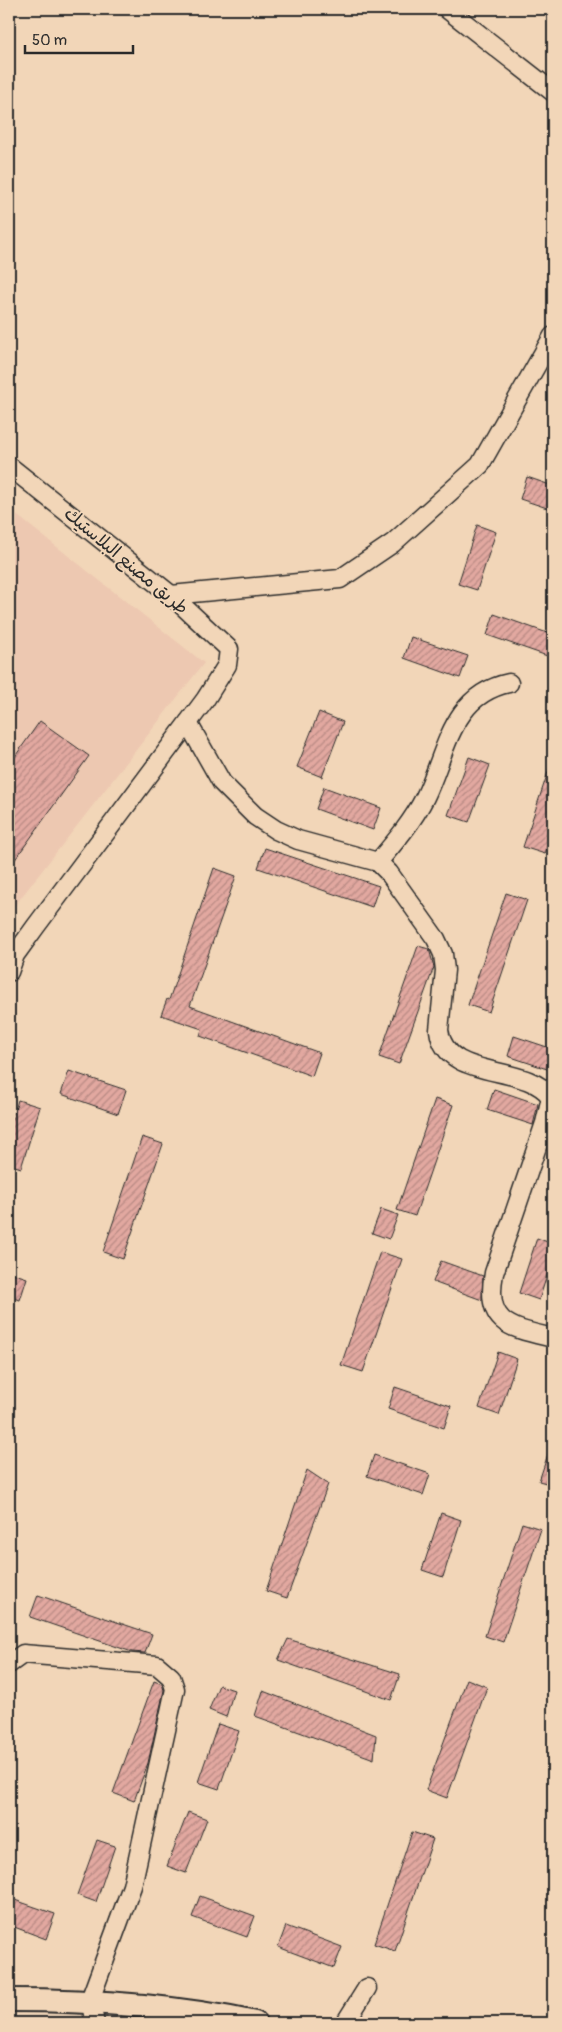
<svg xmlns="http://www.w3.org/2000/svg" width="562" height="2032" font-family="Pangolin,'Playpen Sans Arabic',sans-serif">
<style>
.built{fill:#edc8b1}
.building{fill:url(#building-hatch);stroke:#2b2b2b}
.lines{fill:none;stroke-linecap:round;stroke-linejoin:round}
.minor-casing{stroke:#2b2b2b;stroke-width:21}
.major-casing{stroke:#2b2b2b;stroke-width:26}
.minor{stroke:#f2d6b8;stroke-width:18}
.major{stroke:#f2d6b8;stroke-width:22}
.labels{text-anchor:middle;dominant-baseline:central;stroke-width:4;stroke-linejoin:round;paint-order:stroke}
.street-label{font-size:18px;fill:#2b2b2b;stroke:#f2d6b8}
</style>
<defs>
<pattern id="building-hatch" width="6" height="6" patternUnits="userSpaceOnUse" patternTransform="scale(1.25)"><rect width="6" height="6" fill="#e2a8a0"/><path d="M-1 1l2-2M0 6l6-6M5 7l2-2" fill="none" stroke="#b78983"/></pattern>
</defs>
<rect width="100%" height="100%" fill="#f2d6b8"/>
<filter id="ink" filterUnits="userSpaceOnUse"><feTurbulence type="fractalNoise" baseFrequency=".02" numOctaves="2"/><feDisplacementMap in="SourceGraphic" scale="10" xChannelSelector="R" yChannelSelector="G"/><feConvolveMatrix kernelMatrix="1 2 1 2 8 2 1 2 1" color-interpolation-filters="sRGB"/></filter>
<g filter="url(#ink)">
<path class="built" d="M 9,509 L 204,663 L 9,913 Z"/>
<g class="building">
<path d="M 527,477 L 553,486 L 553,510 L 520,499 Z"/>
<path d="M 477,525 L 496,532 L 477,590 L 458,584 Z"/>
<path d="M 494,614 L 553,635 L 553,658 L 487,635 Z"/>
<path d="M 411,637 L 468,656 L 460,678 L 404,658 Z"/>
<path d="M 319,712 L 343,722 L 322,777 L 297,767 Z"/>
<path d="M 40,721 L 89,756 L 9,868 L 9,765 Z"/>
<path d="M 469,757 L 490,765 L 469,822 L 448,815 Z"/>
<path d="M 551,763 L 553,764 L 553,829 L 545,854 L 523,847 Z"/>
<path d="M 324,787 L 381,808 L 373,830 L 316,809 Z"/>
<path d="M 265,848 L 379,886 L 372,907 L 258,868 Z"/>
<path d="M 214,868 L 236,876 L 190,1006 L 320,1053 L 312,1076 L 200,1036 L 202,1029 L 161,1015 L 167,999 L 169,1000 Z"/>
<path d="M 506,893 L 527,900 L 489,1012 L 468,1005 Z"/>
<path d="M 418,946 L 429,949 L 434,967 L 399,1064 L 379,1057 Z"/>
<path d="M 514,1036 L 553,1049 L 553,1071 L 508,1056 Z"/>
<path d="M 69,1071 L 126,1090 L 118,1114 L 61,1094 Z"/>
<path d="M 494,1089 L 538,1104 L 533,1125 L 487,1110 Z"/>
<path d="M 435,1099 L 453,1105 L 415,1216 L 397,1210 Z"/>
<path d="M 18,1100 L 40,1107 L 21,1168 L 9,1164 L 9,1131 Z"/>
<path d="M 142,1137 L 163,1144 L 123,1259 L 103,1252 Z"/>
<path d="M 381,1209 L 398,1215 L 389,1239 L 372,1233 Z"/>
<path d="M 537,1238 L 553,1244 L 553,1257 L 539,1300 L 519,1293 Z"/>
<path d="M 380,1252 L 402,1259 L 363,1372 L 341,1365 Z"/>
<path d="M 441,1261 L 483,1276 L 482,1300 L 433,1282 Z"/>
<path d="M 9,1272 L 27,1278 L 20,1300 L 9,1297 Z"/>
<path d="M 498,1352 L 517,1359 L 499,1415 L 479,1408 Z"/>
<path d="M 395,1387 L 451,1406 L 444,1428 L 388,1409 Z"/>
<path d="M 551,1445 L 553,1445 L 553,1485 L 539,1481 Z"/>
<path d="M 374,1455 L 430,1474 L 423,1495 L 367,1476 Z"/>
<path d="M 307,1470 L 328,1484 L 287,1598 L 266,1591 Z"/>
<path d="M 441,1513 L 461,1520 L 443,1577 L 422,1570 Z"/>
<path d="M 522,1523 L 541,1529 L 503,1642 L 485,1636 Z"/>
<path d="M 38,1595 L 152,1634 L 145,1653 L 132,1652 L 30,1617 Z"/>
<path d="M 288,1639 L 400,1674 L 391,1700 L 278,1660 Z"/>
<path d="M 467,1679 L 487,1687 L 447,1798 L 426,1790 Z"/>
<path d="M 154,1681 L 162,1684 L 164,1690 L 148,1763 L 134,1801 L 113,1793 Z"/>
<path d="M 219,1685 L 234,1690 L 226,1717 L 209,1710 Z"/>
<path d="M 263,1691 L 376,1735 L 374,1759 L 255,1716 Z"/>
<path d="M 218,1724 L 239,1731 L 219,1789 L 198,1782 Z"/>
<path d="M 188,1812 L 207,1819 L 186,1873 L 167,1866 Z"/>
<path d="M 412,1832 L 433,1839 L 395,1951 L 374,1944 Z"/>
<path d="M 97,1840 L 115,1846 L 96,1902 L 77,1895 Z"/>
<path d="M 200,1896 L 255,1916 L 247,1937 L 192,1917 Z"/>
<path d="M 9,1898 L 55,1914 L 46,1939 L 9,1925 Z"/>
<path d="M 286,1926 L 342,1947 L 334,1968 L 278,1947 Z"/>
</g>
<g class="lines">
<g class="minor-casing">
<g id="minor">
<path d="M 447,9 L 553,92"/>
<path d="M 9,466 L 171,595 L 229,649 L 227,665 L 205,700 L 36,926 L 15,955 L 9,972"/>
<path d="M 171,595 L 340,579 L 393,543 L 480,465 L 553,336"/>
<path d="M 188,723 L 222,783 L 255,816 L 276,830 L 298,840 L 378,862 L 389,873 L 436,939 L 443,954 L 445,970 L 439,1030 C 445,1082 526,1062 551,1097 L 545,1123 L 494,1273 C 484,1325 511,1328 553,1338"/>
<path d="M 378,862 C 395,842 413,821 425,797 C 447,752 451,695 509,683"/>
<path d="M 9,1664 L 23,1654 L 157,1665 L 171,1677 L 175,1689 L 132,1886 L 90,2000 L 95,2023"/>
<path d="M 345,2023 L 367,1988"/>
</g>
</g>
<g class="major-casing">
<path id="major" d="M 9,2000 C 92,2000 173,2005 255,2023"/>
</g>
<use href="#minor" class="minor"/>
<use href="#major" class="major"/>
</g>
</g>
<g class="labels">
<g class="street-label">
<text transform="translate(126 561) rotate(40)">طريق مصنع البلاستيك</text>
</g>
</g>
<rect width="562" height="2032" fill="none" stroke="#f2d6b8" stroke-width="30"/>
<rect x="15" y="15" width="532" height="2002" fill="none" stroke="#2b2b2b" stroke-width="2" filter="url(#ink)"/>
<path d="M25 45v8h108v-8" fill="none" stroke="#2b2b2b" stroke-width="2.5"/>
<text x="32" y="45" font-size="15" fill="#2b2b2b" stroke="#f2d6b8" stroke-width="4" paint-order="stroke">50 m</text>
</svg>
